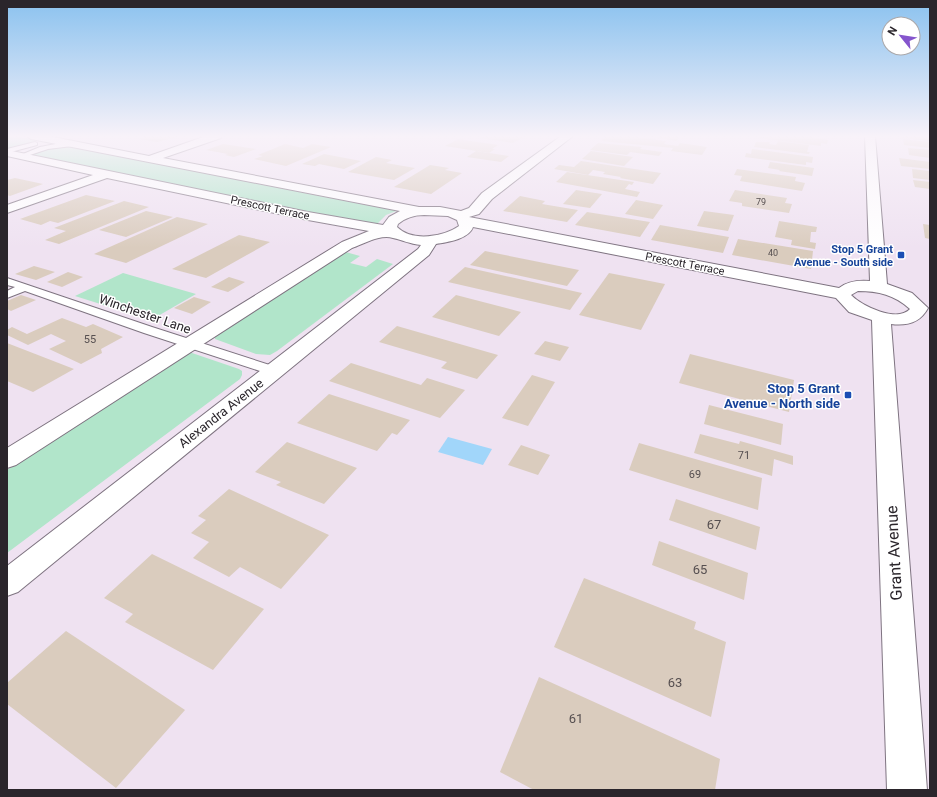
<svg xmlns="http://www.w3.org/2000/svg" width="937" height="797" font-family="Roboto,sans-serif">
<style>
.green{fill:#b1e5ca}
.water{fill:#a1d6fa}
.building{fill:#daccbe}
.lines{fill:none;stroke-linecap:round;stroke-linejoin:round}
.service-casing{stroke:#7e7380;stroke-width:2}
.minor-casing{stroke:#7e7380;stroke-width:2}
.service{fill:#fff;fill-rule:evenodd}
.minor{fill:#fff;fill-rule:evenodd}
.transit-dot{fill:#1a4fb4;stroke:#fff;stroke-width:1.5}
.labels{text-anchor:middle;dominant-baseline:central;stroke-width:3;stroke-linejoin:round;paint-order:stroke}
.far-number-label{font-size:9px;fill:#564f50}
.far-street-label{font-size:11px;fill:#2a252b;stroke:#fff}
.far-transit-label{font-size:11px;font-weight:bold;fill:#164399;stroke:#fff;text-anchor:end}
.number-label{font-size:11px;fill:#564f50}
.street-label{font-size:13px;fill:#2a252b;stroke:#fff}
.transit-label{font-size:13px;font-weight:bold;fill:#164399;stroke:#fff;text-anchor:end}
.near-number-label{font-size:13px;fill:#564f50}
.near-street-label{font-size:16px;fill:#2a252b;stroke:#fff}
</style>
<rect width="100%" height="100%" fill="#efe2f1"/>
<g class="green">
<path d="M 7,136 L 18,136 L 37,141 L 7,149 Z"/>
<path d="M 67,146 L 361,204 L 399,210 L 386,215 L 377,224 L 370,225 L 33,155 L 33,154 L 43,149 Z"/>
<path d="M 342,251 L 360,256 L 350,263 L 366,267 L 377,259 L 393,264 L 277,351 L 270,355 L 256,354 L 215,339 L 215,336 Z"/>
<path d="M 123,273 L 196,294 L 151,320 L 75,296 Z"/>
<path d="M 192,353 L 239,369 L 242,371 L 242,375 L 240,379 L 7,553 L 7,470 L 179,358 L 185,354 Z"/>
</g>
<path class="water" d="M 448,437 L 492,449 L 483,465 L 438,452 Z"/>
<g class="building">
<path d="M 147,136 L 177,136 L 177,137 L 157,142 L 139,139 Z"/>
<path d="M 484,136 L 517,136 L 523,137 L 513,143 L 480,138 Z"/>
<path d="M 606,136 L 629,136 L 666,141 L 664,144 L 678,146 L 680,143 L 707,147 L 702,155 L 671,151 L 673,148 L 601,141 Z"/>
<path d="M 650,136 L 677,136 L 680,137 L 676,141 Z"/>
<path d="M 759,136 L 807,136 L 828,140 L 827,144 L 821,143 L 821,146 L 758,138 Z"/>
<path d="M 901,136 L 930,136 L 930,141 L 901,138 Z"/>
<path d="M 458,139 L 498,145 L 492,149 L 495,149 L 489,153 L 445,146 Z"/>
<path d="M 903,139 L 930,142 L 930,148 L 904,145 Z"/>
<path d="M 778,141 L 809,145 L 807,152 L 810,152 L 809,154 L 754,147 L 756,142 L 770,142 L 769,144 L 776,145 Z"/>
<path d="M 598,143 L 642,147 L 640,149 L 662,152 L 659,156 L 630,152 L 627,155 L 590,150 Z"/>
<path d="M 223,144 L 256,149 L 234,157 L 225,155 L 228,154 L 206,150 Z"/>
<path d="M 285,144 L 303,148 L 312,144 L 331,147 L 286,166 L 254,159 L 263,156 L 258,155 Z"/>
<path d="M 908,148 L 930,150 L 930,158 L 909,155 Z"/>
<path d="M 752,149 L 813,157 L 812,163 L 806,162 L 806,165 L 745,157 L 746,153 L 751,154 Z"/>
<path d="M 476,151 L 489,153 L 509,156 L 501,162 L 467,157 Z"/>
<path d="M 591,151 L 633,157 L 624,166 L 582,159 Z"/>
<path d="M 324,154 L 361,161 L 344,169 L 319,164 L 315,166 L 302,164 Z"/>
<path d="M 376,157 L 392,160 L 386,163 L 415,168 L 394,180 L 348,172 Z"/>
<path d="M 899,158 L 930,162 L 930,169 L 901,166 Z"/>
<path d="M 581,161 L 661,173 L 653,184 L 620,178 L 621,177 L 603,174 L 605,172 L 593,170 L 588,175 L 554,169 L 559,165 L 574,167 Z"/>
<path d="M 770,162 L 814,168 L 812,176 L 779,171 L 780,170 L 768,168 Z"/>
<path d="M 430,165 L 449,168 L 445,170 L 462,173 L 431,194 L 394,187 Z"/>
<path d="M 737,169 L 796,177 L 795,181 L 805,183 L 802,191 L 740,181 L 742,176 L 734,175 Z"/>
<path d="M 912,169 L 930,171 L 930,180 L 913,178 Z"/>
<path d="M 567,172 L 634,182 L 632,185 L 629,184 L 625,189 L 640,192 L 637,197 L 556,182 Z"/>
<path d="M 15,178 L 43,184 L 10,196 L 7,195 L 7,180 Z"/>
<path d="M 913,180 L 930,182 L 930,189 L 915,187 Z"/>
<path d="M 576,190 L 602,194 L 590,208 L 563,204 Z"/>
<path d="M 735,190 L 787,198 L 785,203 L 792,204 L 789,213 L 742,206 L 742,203 L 729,201 Z"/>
<path d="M 86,195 L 115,201 L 58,223 L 50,221 L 41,225 L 20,219 Z"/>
<path d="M 520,196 L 545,201 L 542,204 L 578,210 L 567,222 L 503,211 Z"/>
<path d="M 636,200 L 663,205 L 653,219 L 625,214 Z"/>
<path d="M 124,201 L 149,207 L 59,244 L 45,240 L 66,231 L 54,228 Z"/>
<path d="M 146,211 L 173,217 L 126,237 L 99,230 Z"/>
<path d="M 704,211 L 734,215 L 728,231 L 697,226 Z"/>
<path d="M 587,212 L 650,222 L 640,237 L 575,225 Z"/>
<path d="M 177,217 L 208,224 L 126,263 L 94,254 Z"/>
<path d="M 779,221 L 817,227 L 816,232 L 811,232 L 810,242 L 816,243 L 815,249 L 791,245 L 792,240 L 775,237 Z"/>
<path d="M 923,224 L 930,225 L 930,239 L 925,238 Z"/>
<path d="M 660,225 L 729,237 L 723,253 L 651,240 Z"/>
<path d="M 239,235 L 270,242 L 206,278 L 172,269 Z"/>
<path d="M 738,239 L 813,251 L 811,269 L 732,255 Z"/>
<path d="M 485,251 L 579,270 L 567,286 L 470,265 Z"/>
<path d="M 34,266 L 55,272 L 36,280 L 15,274 Z"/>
<path d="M 465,267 L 582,293 L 570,310 L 448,282 Z"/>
<path d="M 68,272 L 83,277 L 62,287 L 47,282 Z"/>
<path d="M 609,273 L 665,284 L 641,330 L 579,315 Z"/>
<path d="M 229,277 L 245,282 L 228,292 L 211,287 Z"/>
<path d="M 21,295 L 36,300 L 11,311 L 7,309 L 7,301 Z"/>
<path d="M 456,295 L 521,312 L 499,336 L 432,317 Z"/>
<path d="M 194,297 L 211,302 L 192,314 L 174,308 Z"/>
<path d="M 62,318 L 86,327 L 93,324 L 123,337 L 101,349 L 102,353 L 81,364 L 49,349 L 66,341 L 51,334 L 28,345 L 7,335 L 7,330 L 12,327 L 27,334 Z"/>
<path d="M 397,326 L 498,355 L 477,379 L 441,368 L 447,362 L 379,342 Z"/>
<path d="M 545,341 L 569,347 L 560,361 L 534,354 Z"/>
<path d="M 7,343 L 74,369 L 33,392 L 7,381 Z"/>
<path d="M 690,354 L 794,380 L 789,412 L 679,383 Z"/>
<path d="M 351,363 L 421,385 L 427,378 L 465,390 L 440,418 L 329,381 Z"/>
<path d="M 532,375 L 555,382 L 528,426 L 502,418 Z"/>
<path d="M 329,394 L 410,420 L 397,435 L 392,433 L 377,451 L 297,423 Z"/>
<path d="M 709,405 L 783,424 L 781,445 L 704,424 Z"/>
<path d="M 700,434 L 739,444 L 740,441 L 793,456 L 793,465 L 774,459 L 772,476 L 694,453 Z"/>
<path d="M 287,442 L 357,468 L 324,504 L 276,485 L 281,482 L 255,472 Z"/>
<path d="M 639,443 L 762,478 L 758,510 L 629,470 Z"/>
<path d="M 521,445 L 550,455 L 538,475 L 508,465 Z"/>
<path d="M 229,489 L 329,535 L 281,589 L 240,567 L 229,577 L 193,558 L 209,542 L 191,533 L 206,520 L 198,516 Z"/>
<path d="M 676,499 L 760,527 L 756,550 L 669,520 Z"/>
<path d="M 659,541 L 748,573 L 744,600 L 652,565 Z"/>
<path d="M 152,554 L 264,609 L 213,670 L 125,622 L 133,614 L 104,598 Z"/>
<path d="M 584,578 L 696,622 L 694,629 L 726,642 L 711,717 L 554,647 Z"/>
<path d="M 66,631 L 185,710 L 116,788 L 7,704 L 7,683 Z"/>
<path d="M 539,677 L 720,759 L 715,790 L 534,790 L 500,772 Z"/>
</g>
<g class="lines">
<g class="service-casing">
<g id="service">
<path d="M 35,142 L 37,143 L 37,145 L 7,153 L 7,149 Z"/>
<path d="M 66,142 L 72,142 L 75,144 L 72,146 L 48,149 L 30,155 L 33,158 L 29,160 L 27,159 L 23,154 L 40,147 Z"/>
<path d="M 7,278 L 152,327 L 279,368 L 281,371 L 279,374 L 269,374 L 144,333 L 25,291 L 7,298 L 7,291 L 15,287 L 7,285 Z"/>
</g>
</g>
<g class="minor-casing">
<path id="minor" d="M 26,136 L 48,136 L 149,156 L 206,136 L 222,136 L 221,138 L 163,158 L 419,207 L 440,207 L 461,211 L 469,208 L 482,193 L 561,136 L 573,136 L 492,199 L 479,214 L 469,217 L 839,288 C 848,281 859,280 870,281 L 865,136 L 875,136 L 887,284 L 912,293 L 928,308 C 920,323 907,326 891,324 L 927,790 L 887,790 L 872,320 L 849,312 L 836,298 L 473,227 C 469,239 448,242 436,244 L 429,255 L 18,592 L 7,596 L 7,566 L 418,249 L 421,245 C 410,244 402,240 393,238 C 380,234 364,244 352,248 L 16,465 L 7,468 L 7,448 L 342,242 L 369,231 L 308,220 L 107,178 L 7,213 L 7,205 L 93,175 L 7,156 L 7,150 L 308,212 L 383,225 L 389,217 L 400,211 L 31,139 ZM 424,215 L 448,216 L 457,220 L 459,226 C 443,237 412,242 397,227 L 398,224 C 405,218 415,215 424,215 ZM 858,291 C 878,291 895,295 910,309 C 897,323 862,306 851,295 Z"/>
</g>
<use href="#service" class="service"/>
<use href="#minor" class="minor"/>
</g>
<linearGradient id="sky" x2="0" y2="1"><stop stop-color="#8bc2ef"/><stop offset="0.55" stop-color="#f8f2f9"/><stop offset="1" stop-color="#f8f2f9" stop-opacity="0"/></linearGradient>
<rect width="937" height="248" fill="url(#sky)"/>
<g class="transit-dot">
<rect x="897" y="251" width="8" height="8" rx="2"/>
<rect x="844" y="391" width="8" height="8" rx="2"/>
</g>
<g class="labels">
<g class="far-number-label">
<text x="761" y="202">79</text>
<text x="773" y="253">40</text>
</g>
<g class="far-street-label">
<text transform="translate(270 208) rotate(12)">Prescott Terrace</text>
<text transform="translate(685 264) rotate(11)">Prescott Terrace</text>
</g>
<g class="far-transit-label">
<text x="893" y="249">Stop 5 Grant<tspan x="893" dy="13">Avenue - South side</tspan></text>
</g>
<g class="number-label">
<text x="90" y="339">55</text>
<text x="744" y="455">71</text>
<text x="695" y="474">69</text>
</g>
<g class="street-label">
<text transform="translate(145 314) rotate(19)">Winchester Lane</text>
<text transform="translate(221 413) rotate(-38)">Alexandra Avenue</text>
</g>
<g class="transit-label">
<text x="840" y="388">Stop 5 Grant<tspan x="840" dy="15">Avenue - North side</tspan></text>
</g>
<g class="near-number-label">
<text x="714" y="524">67</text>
<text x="700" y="569">65</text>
<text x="675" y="682">63</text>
<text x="576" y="718">61</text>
</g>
<g class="near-street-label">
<text transform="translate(894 553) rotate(-93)">Grant Avenue</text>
</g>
</g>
<rect width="937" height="797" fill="none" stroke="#2a252b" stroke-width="16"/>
<g transform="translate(901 36) rotate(300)"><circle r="19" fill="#ffffff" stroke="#aaa8aa"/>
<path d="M0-3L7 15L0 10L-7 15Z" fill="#8555cd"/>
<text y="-6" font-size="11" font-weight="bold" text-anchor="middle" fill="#2a252b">N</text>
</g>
</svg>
